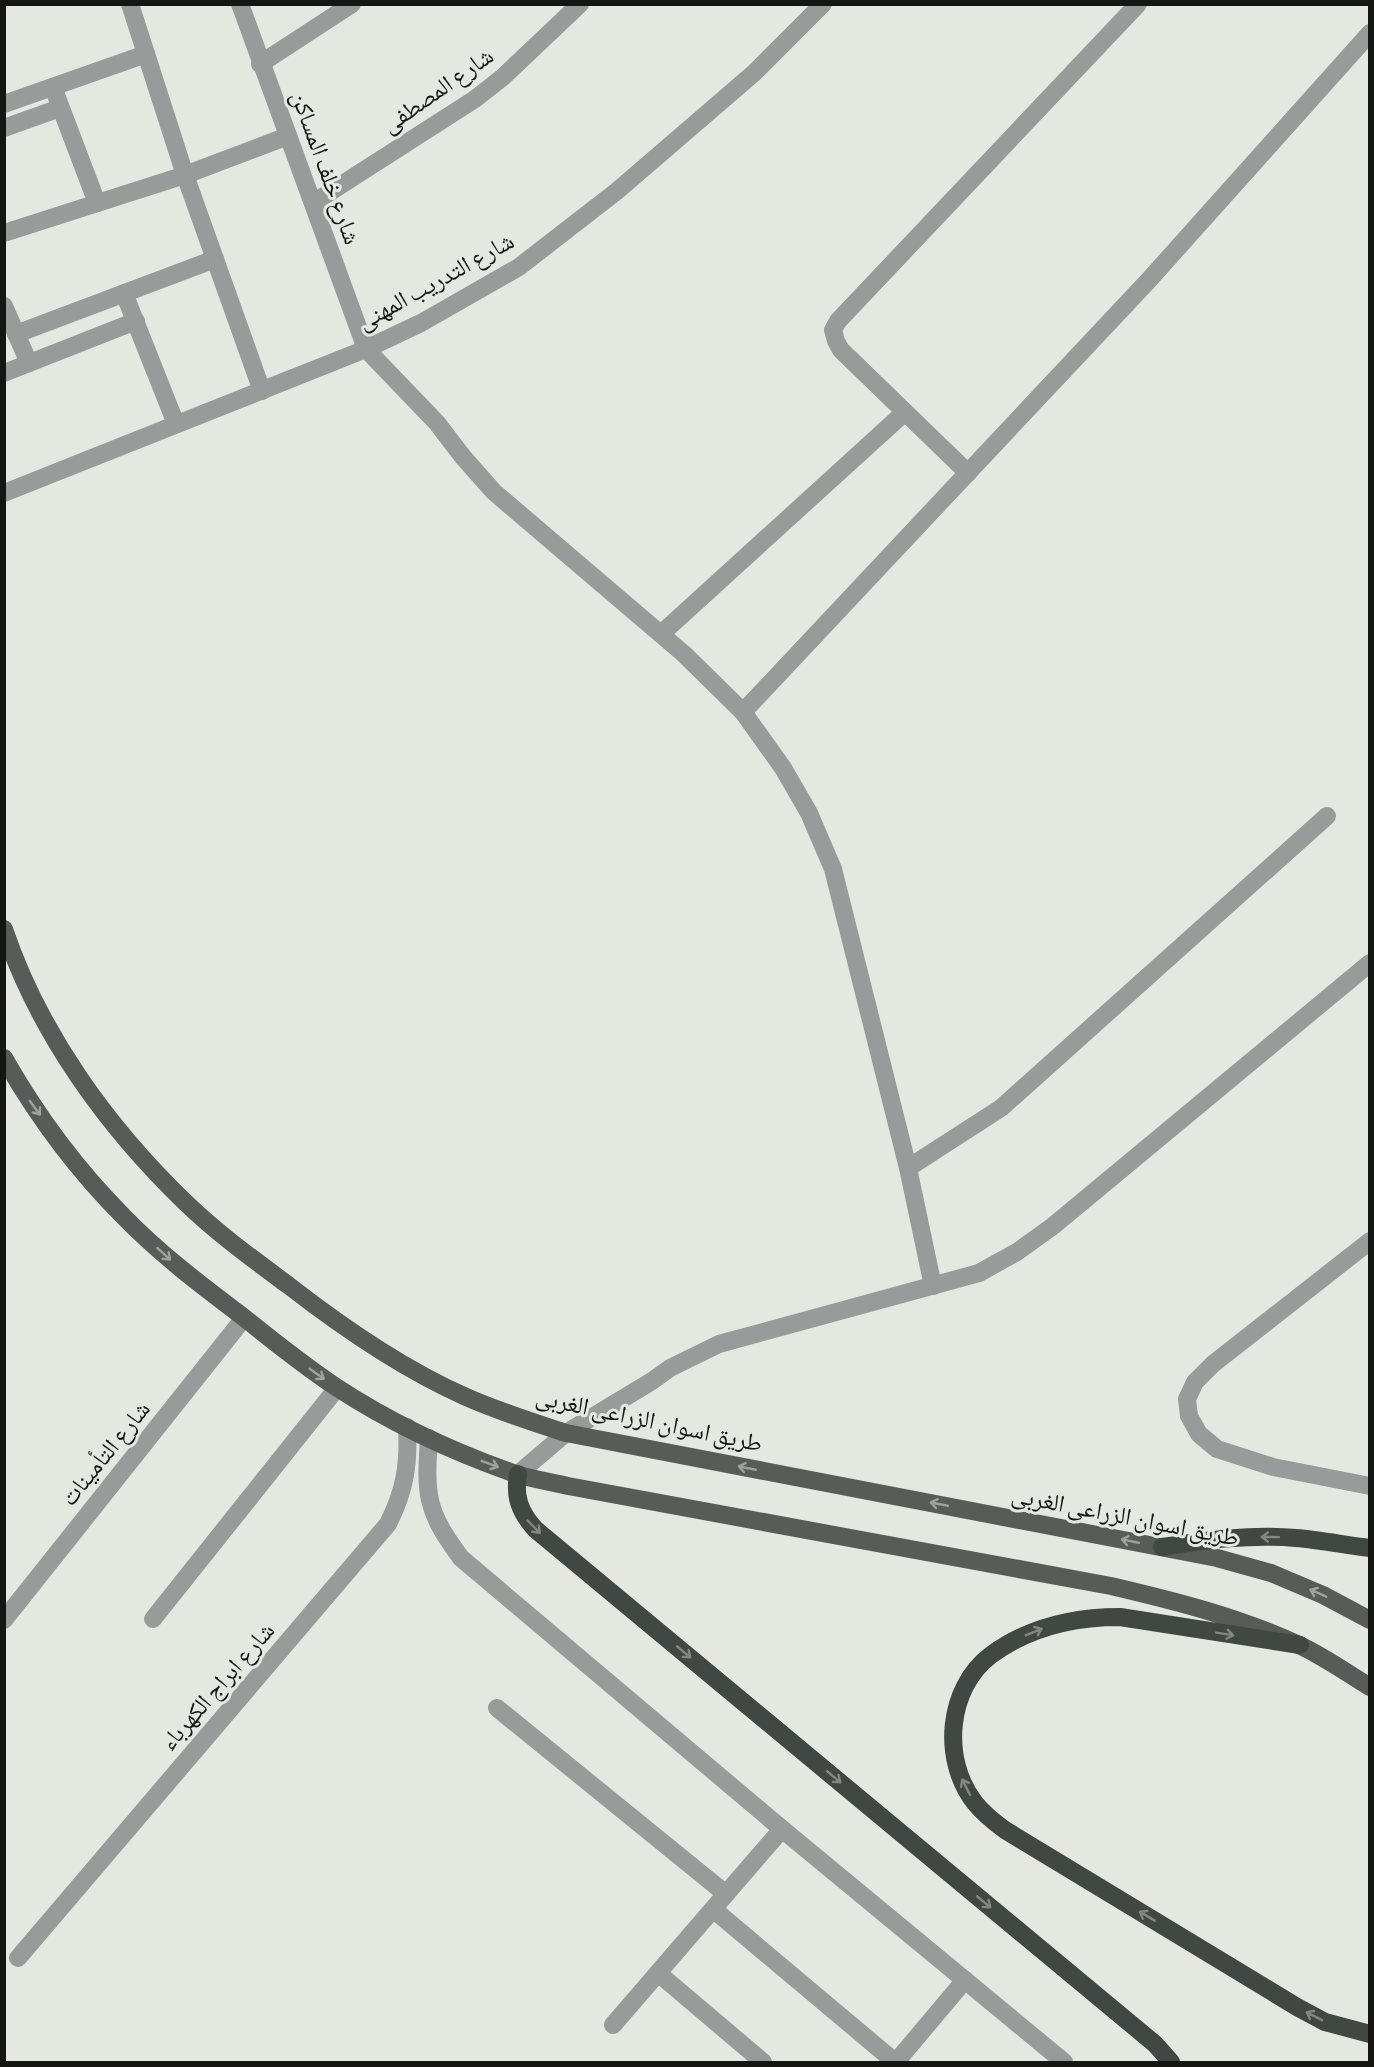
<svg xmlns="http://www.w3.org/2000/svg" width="1374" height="2067" font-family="'Alegreya Sans','Noto Naskh Arabic',sans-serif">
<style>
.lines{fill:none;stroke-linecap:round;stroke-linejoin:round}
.street{stroke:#989b99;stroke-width:18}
.primary{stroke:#575c59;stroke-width:18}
.highway{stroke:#414743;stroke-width:18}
.oneway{stroke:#9ea29d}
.oneway2{stroke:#838782}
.labels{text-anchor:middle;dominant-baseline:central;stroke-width:6;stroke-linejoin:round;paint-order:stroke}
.street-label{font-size:24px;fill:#151614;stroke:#e5e8e1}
</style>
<rect width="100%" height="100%" fill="#e5e8e1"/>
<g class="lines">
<g class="street">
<path d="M 130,4 L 185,175 L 262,391"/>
<path d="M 240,4 L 366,349 L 437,423 L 463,457 L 494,492 L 684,654 L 743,712 L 783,768 L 809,813 L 833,869 L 908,1168 L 933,1286"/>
<path d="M 260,64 L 352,4"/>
<path d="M 53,87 L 97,203"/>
<path d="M 4,104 L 146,54"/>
<path d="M 4,128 L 60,108"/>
<path d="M 313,203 L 475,99 L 503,77 L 580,4"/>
<path d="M 4,233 L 185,175 L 288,136"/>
<path d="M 124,293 L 176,424"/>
<path d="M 4,306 L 29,363"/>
<path d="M 16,334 L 215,259"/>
<path d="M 4,373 L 136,321"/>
<path d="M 968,473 L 841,350 L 836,341 L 833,330 L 838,321 L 1138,4"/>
<path d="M 4,493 L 366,349 L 421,323 L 519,267 L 617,191 L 754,73 L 823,4"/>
<path d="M 661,634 L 905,412"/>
<path d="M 743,712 L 1148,281 L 1370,33"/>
<path d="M 908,1168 L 1001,1108 L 1327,816"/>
<path d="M 1370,1241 L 1213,1364 L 1195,1382 L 1187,1399 L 1189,1416 L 1199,1434 L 1217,1449 L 1273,1467 L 1370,1486"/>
<path d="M 429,1438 C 425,1495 426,1511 461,1558 L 782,1829 L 1064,2062"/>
<path d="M 518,1474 L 566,1433 L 652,1381 L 670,1368 L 719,1344 L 979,1273 L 1017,1252 L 1053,1226 L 1370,963"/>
<path d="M 153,1619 L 337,1388"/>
<path d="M 4,1620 L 244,1318"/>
<path d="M 497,1708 L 726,1894"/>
<path d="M 713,1909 L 895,2062"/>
<path d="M 18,1958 L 388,1524 C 405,1490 409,1465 407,1427"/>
<path d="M 658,1973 L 763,2062"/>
<path d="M 613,2025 L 782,1829"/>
<path d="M 896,2062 L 965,1980"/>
</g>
<g class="primary">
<path d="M 4,929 C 39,1033 107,1127 186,1203 C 217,1233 253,1259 288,1285 C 342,1327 401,1368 464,1396 C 497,1411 532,1422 566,1433 L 1217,1558 L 1271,1573 L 1323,1595 L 1370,1620"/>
<path d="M 4,1058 C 37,1116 77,1170 124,1217 C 160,1254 201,1285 242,1316 C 273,1341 303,1365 336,1387 C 391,1423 453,1452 516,1474 C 532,1479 551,1482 568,1486 L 1111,1586 C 1175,1601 1239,1617 1299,1645 C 1323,1656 1347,1673 1370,1687"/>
</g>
<g class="highway">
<path d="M 518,1474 C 514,1497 520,1512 535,1529 L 1155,2044 L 1171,2062"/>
<path d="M 1162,1547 C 1206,1540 1251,1534 1296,1538 C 1320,1540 1345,1545 1370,1548"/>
<path d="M 1300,1645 L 1120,1617 C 1074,1617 1029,1627 991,1655 C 947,1688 941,1760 975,1803 C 983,1813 994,1822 1005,1830 L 1297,2007 L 1325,2022 L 1370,2034"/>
</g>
</g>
<defs><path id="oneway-shaft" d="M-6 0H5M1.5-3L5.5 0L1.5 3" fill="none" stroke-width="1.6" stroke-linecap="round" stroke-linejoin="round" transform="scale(1.5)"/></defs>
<g class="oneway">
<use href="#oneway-shaft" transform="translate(35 1108) rotate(54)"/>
<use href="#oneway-shaft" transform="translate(164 1254) rotate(42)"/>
<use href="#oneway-shaft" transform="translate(317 1374) rotate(35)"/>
<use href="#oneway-shaft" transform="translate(490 1464) rotate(21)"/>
<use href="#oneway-shaft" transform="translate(747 1468) rotate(-169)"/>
<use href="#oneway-shaft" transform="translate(939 1504) rotate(-169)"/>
<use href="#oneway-shaft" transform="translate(1130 1541) rotate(-169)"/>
<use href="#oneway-shaft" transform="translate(1318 1593) rotate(-156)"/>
</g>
<g class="oneway2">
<use href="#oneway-shaft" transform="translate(534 1527) rotate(45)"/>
<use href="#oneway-shaft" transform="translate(1270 1537) rotate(-179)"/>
<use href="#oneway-shaft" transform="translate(1034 1632) rotate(-22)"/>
<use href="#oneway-shaft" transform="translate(1225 1634) rotate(9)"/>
<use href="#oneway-shaft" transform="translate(684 1652) rotate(40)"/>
<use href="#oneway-shaft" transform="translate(834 1777) rotate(40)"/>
<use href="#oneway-shaft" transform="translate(966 1787) rotate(-117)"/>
<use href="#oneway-shaft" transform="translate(984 1902) rotate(40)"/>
<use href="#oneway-shaft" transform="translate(1147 1916) rotate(-149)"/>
<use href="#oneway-shaft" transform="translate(1314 2016) rotate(-153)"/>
</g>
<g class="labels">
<g class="street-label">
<text transform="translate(438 91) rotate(-35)">شارع المصطفى</text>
<text transform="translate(325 168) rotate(70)">شارع خلف المساكن</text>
<text transform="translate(436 282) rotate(-29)">شارع التدريب المهنى</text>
<text transform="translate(649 1421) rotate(12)">طريق اسوان الزراعى الغربى</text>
<text transform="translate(106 1454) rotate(-51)">شارع التأمينات</text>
<text transform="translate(1125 1517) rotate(11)">طريق اسوان الزراعى الغربى</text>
<text transform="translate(218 1687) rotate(-49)">شارع ابراج الكهرباء</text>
</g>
</g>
<rect width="1374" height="2067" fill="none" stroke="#151614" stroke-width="12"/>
</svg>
